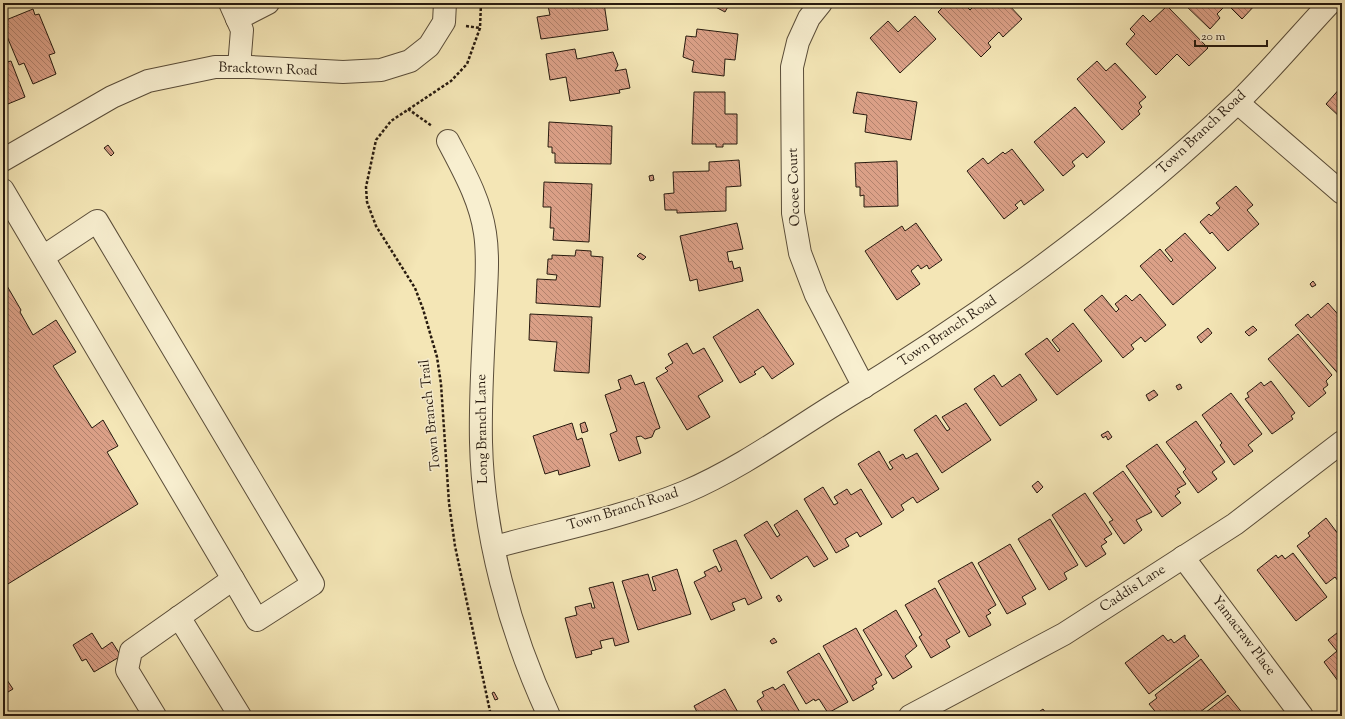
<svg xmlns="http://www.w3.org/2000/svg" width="1345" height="719" font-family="'Sorts Mill Goudy',serif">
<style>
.building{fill:url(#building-back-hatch);stroke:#271a0f}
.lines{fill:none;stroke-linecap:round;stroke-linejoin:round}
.minor-casing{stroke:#5a4d39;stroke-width:24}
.path{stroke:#271a0f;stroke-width:2.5;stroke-dasharray:3 2;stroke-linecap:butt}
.minor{stroke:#f8efd0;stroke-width:22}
.labels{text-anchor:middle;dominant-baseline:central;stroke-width:3;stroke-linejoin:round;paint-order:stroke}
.street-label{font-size:14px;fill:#271a0f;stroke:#f8efd0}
</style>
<defs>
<pattern id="building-back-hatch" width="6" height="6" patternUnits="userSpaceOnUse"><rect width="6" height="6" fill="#dba087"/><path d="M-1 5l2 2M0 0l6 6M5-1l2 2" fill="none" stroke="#b2826d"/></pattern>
</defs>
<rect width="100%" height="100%" fill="#f4e6b6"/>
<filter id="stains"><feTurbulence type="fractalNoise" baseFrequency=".005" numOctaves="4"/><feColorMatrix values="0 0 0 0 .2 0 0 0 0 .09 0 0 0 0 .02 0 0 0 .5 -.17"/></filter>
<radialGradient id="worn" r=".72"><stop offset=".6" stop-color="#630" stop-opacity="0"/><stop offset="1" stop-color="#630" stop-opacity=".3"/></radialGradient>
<g class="building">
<path d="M 543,3 L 604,3 L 608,30 L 541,39 L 537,17 L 550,15 L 548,6 L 544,7 Z"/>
<path d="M 708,3 L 730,3 L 725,12 Z"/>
<path d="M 947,3 L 963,3 L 970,10 L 973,7 L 969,3 L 1007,3 L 1022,19 L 1003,37 L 999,32 L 988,43 L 991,47 L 981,57 L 938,12 Z"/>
<path d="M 1183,3 L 1257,3 L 1242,19 L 1227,4 L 1217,14 L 1220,18 L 1210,29 Z"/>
<path d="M 1167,6 L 1208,48 L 1189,66 L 1177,54 L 1156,75 L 1126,44 L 1135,34 L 1130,29 L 1143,15 L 1150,22 Z"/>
<path d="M 33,9 L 35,15 L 39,14 L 55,53 L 49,55 L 56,74 L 33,84 L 24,63 L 19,65 L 3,27 L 8,25 L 6,20 Z"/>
<path d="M 915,16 L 936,39 L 900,73 L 870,38 L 888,21 L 898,32 Z"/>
<path d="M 697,29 L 738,34 L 735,60 L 725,59 L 724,76 L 692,72 L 694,61 L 683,57 L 686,36 L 696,37 Z"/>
<path d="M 575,49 L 577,59 L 613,52 L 618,65 L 615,71 L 626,69 L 630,88 L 619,90 L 620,93 L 570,101 L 566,77 L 550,80 L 546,54 Z"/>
<path d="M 11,61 L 25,97 L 3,106 L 3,63 Z"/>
<path d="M 1097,61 L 1106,71 L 1115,63 L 1146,97 L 1139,103 L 1142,107 L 1138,111 L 1140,114 L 1122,130 L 1077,79 Z"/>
<path d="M 1342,86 L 1342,119 L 1326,104 Z"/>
<path d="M 694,92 L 725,92 L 725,114 L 737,114 L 737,144 L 723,144 L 723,147 L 716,147 L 716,144 L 692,144 Z"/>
<path d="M 857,92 L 917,102 L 911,140 L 865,132 L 867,115 L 853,113 Z"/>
<path d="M 1075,107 L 1105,142 L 1087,158 L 1083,153 L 1072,162 L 1075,166 L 1063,176 L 1034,142 Z"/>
<path d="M 549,122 L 612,126 L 611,164 L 555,163 L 555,153 L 552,153 L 552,147 L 548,147 Z"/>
<path d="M 108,145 L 114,153 L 111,156 L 104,148 Z"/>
<path d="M 1012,149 L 1044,190 L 1024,205 L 1021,200 L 1015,205 L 1018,208 L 1004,219 L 967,171 L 983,158 L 988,164 L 1003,152 L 1005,154 Z"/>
<path d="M 739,160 L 741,186 L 726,187 L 726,211 L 677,213 L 677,210 L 665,210 L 664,194 L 674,193 L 673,172 L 709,171 L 709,162 Z"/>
<path d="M 897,161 L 898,206 L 864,207 L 864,195 L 860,196 L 860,187 L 856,187 L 855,163 Z"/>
<path d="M 653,175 L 654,180 L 650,181 L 649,176 Z"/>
<path d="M 544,182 L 592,184 L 589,242 L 553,240 L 554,228 L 550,228 L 551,207 L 543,207 Z"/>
<path d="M 1236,186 L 1253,205 L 1247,210 L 1259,224 L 1228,251 L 1212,232 L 1210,234 L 1200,222 L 1209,214 L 1211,216 L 1220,208 L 1216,203 Z"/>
<path d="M 737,223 L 743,249 L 727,252 L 729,262 L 732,261 L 734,269 L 740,267 L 743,281 L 699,291 L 697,279 L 690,281 L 680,236 Z"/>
<path d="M 916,223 L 942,260 L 929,269 L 927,265 L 921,269 L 918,265 L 911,271 L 920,284 L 897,300 L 865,251 L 902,226 L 905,231 Z"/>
<path d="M 1185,233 L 1216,268 L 1173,305 L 1140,266 L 1160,249 L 1171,262 L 1173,260 L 1165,250 Z"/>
<path d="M 576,250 L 591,251 L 591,256 L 603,257 L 600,307 L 536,303 L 537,279 L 556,280 L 557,275 L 547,274 L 548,259 L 552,259 L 552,255 L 575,256 Z"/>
<path d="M 640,253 L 646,257 L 643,260 L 637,256 Z"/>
<path d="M 3,279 L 21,310 L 20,312 L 33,335 L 56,320 L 76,352 L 53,366 L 92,428 L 103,420 L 118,446 L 107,452 L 138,504 L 3,587 Z"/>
<path d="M 1313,281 L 1316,285 L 1312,287 L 1310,284 Z"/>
<path d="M 1140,294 L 1166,325 L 1145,342 L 1141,337 L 1131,345 L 1134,349 L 1123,358 L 1084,310 L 1102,295 L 1116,312 L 1119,309 L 1115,304 L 1126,295 L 1132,301 Z"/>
<path d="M 1342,299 L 1342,307 L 1338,302 Z"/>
<path d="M 1328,303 L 1342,319 L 1342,378 L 1295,325 L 1308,314 L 1311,318 Z"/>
<path d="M 758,309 L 794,364 L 772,379 L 763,366 L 754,372 L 756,374 L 740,383 L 713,337 Z"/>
<path d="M 530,314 L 592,317 L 589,373 L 554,371 L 557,342 L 529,340 Z"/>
<path d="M 1073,323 L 1102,361 L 1057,395 L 1025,354 L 1047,338 L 1058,352 L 1060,350 L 1052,340 Z"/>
<path d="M 1253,326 L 1257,330 L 1249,336 L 1245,332 Z"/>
<path d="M 1208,328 L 1212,333 L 1201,343 L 1197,337 Z"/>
<path d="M 1298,334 L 1332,375 L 1326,381 L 1328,385 L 1323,389 L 1326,393 L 1309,407 L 1268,359 Z"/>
<path d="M 687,343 L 693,354 L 704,348 L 723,381 L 698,396 L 710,417 L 687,430 L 656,378 L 668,371 L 665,368 L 673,363 L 668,354 Z"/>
<path d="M 1020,374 L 1037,400 L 1000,426 L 974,389 L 994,375 L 1002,387 Z"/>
<path d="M 631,375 L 635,385 L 644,382 L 660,428 L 655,430 L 652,437 L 645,439 L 641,436 L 636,437 L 641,453 L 619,461 L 610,434 L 617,431 L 605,395 L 621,389 L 618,380 Z"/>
<path d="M 1271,381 L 1295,413 L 1291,416 L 1293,419 L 1272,434 L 1245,399 L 1249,397 L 1247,393 L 1261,382 L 1264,386 Z"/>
<path d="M 1180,384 L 1182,388 L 1178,390 L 1176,386 Z"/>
<path d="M 1154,390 L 1158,395 L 1149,401 L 1146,395 Z"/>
<path d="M 1231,393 L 1262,434 L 1248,445 L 1253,451 L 1234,465 L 1220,445 L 1222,443 L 1202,415 Z"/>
<path d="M 966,403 L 991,440 L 942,473 L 914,430 L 936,415 L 947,431 L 950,429 L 942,417 Z"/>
<path d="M 1196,421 L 1225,462 L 1212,472 L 1217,479 L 1198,493 L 1183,472 L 1186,469 L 1166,442 Z"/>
<path d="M 585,422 L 588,431 L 582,433 L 580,424 Z"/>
<path d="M 572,423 L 577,440 L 582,438 L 590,466 L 559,475 L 558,470 L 545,474 L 533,436 Z"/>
<path d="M 1108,431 L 1112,437 L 1108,440 L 1106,436 L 1103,438 L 1101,435 Z"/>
<path d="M 1157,444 L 1186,484 L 1177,489 L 1180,492 L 1175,496 L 1181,503 L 1162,517 L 1126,466 Z"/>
<path d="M 879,451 L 890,470 L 893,468 L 889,462 L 903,454 L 906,459 L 917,453 L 939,489 L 917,503 L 913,497 L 901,505 L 904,510 L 892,518 L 858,464 Z"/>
<path d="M 1123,471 L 1152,512 L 1136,520 L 1142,530 L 1124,544 L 1109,522 L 1113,520 L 1093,493 Z"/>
<path d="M 1038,481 L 1043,487 L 1037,493 L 1032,486 Z"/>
<path d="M 823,487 L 834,505 L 838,503 L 834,497 L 847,489 L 851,495 L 861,489 L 882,524 L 860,537 L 857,532 L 845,539 L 849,546 L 836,553 L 804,499 Z"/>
<path d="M 1085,493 L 1112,534 L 1104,539 L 1107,542 L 1101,546 L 1106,554 L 1086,567 L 1052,515 Z"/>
<path d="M 797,510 L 828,559 L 814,567 L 807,556 L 771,579 L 744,535 L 767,521 L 777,537 L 780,535 L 774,525 Z"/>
<path d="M 1342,511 L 1342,521 L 1337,515 Z"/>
<path d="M 1326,518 L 1342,539 L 1342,586 L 1335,577 L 1326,584 L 1297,546 L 1310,536 L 1308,533 Z"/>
<path d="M 1050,519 L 1078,565 L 1064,573 L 1067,579 L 1049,590 L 1018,539 Z"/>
<path d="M 736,540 L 762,598 L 748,605 L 745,598 L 732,603 L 735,610 L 711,620 L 694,582 L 706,576 L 704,572 L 716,566 L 719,572 L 722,570 L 713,550 Z"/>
<path d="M 1010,544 L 1036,589 L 1022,597 L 1026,604 L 1007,614 L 978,563 Z"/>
<path d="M 1293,553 L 1327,597 L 1296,621 L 1257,570 L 1276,555 L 1278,558 L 1282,555 L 1285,559 Z"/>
<path d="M 972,562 L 996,605 L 988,610 L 991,613 L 986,616 L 991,625 L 969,637 L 938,581 Z"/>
<path d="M 677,569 L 691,614 L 638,630 L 622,581 L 648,574 L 653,591 L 656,590 L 652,577 Z"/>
<path d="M 613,582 L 629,642 L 615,646 L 613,638 L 600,641 L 602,648 L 591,651 L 592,654 L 576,658 L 565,618 L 577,615 L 575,607 L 591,603 L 592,608 L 595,608 L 589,588 Z"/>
<path d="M 935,588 L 960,632 L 946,640 L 950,647 L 931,658 L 919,637 L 922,635 L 905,605 Z"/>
<path d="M 779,595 L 782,600 L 779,602 L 776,597 Z"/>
<path d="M 896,610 L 917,646 L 905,656 L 912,667 L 893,679 L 863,630 Z"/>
<path d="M 856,628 L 882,675 L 875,679 L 877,683 L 872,686 L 874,689 L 853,701 L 823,646 Z"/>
<path d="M 1342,629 L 1342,678 L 1338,681 L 1324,662 L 1337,651 L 1328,640 Z"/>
<path d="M 92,633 L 102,649 L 112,642 L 121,656 L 94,672 L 86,659 L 82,661 L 73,645 Z"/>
<path d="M 1163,635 L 1168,641 L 1171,639 L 1174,643 L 1185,635 L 1185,638 L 1199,656 L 1149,694 L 1125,663 Z"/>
<path d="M 774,638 L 777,642 L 772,644 L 770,641 Z"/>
<path d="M 819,653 L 848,702 L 828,713 L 819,699 L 815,701 L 814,699 L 806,704 L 787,672 Z"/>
<path d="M 1201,659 L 1226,692 L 1195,716 L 1170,716 L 1169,714 L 1166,716 L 1159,716 L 1149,704 L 1157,698 L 1155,695 Z"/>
<path d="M 3,674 L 13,689 L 3,695 Z"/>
<path d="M 784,684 L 802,716 L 765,716 L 757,701 L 764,696 L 762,692 L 773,687 L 775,690 Z"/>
<path d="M 725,689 L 740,716 L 699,716 L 694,706 Z"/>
<path d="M 494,692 L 498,699 L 495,700 L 492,693 Z"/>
<path d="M 1228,695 L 1244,715 L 1242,716 L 1201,716 Z"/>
<path d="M 1043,709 L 1048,716 L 1033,716 Z"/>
</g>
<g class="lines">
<g class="minor-casing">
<g id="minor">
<path d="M 230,3 L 242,30 L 239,67"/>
<path d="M 821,3 L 809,18 L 798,42 L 792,67 L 793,213 L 800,253 L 816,295 L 864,387"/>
<path d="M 237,19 L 268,3"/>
<path d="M 1238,103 L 1342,193"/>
<path d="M 448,141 C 463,170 480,199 485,233 C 489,259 486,285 485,311 C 483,355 480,398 481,442 C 483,534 510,632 549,716"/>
<path d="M 3,160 L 112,97 L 148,81 L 215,67 L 250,67 L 343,72 L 381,70 L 410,61 L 429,46 L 444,22 L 445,3"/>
<path d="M 3,190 L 233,579 L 257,620 L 313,584 L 97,221 L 43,257"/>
<path d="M 494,547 C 557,530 624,517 685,492 C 737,470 786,435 834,405 C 978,318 1115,220 1236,104 C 1269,72 1299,36 1330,3"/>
<path d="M 1183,557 L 1302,716"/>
<path d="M 179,617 L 240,716"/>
<path d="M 155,716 L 127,670 L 131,651 L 233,579"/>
<path d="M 910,716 L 1064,634 L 1235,524 L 1342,442"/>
</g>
</g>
<g class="path">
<path d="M 481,3 L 480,28 L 467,64 L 451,81 L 391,121 L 376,140 L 366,187 L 367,202 L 376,226 L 415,288 L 423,309 L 437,357 L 441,384 L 449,503 L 455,546 L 491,716"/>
<path d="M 466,26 L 480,28"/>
<path d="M 408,109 L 432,126"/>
</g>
<use href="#minor" class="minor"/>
</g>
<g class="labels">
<g class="street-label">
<text transform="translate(268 70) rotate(2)">Bracktown Road</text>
<text transform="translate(1202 133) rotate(-43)">Town Branch Road</text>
<text transform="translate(795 187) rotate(-92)">Ocoee Court</text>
<text transform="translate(948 332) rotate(-34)">Town Branch Road</text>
<text transform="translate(431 415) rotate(-96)">Town Branch Trail</text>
<text transform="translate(483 429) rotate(-91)">Long Branch Lane</text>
<text transform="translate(623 510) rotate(-17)">Town Branch Road</text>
<text transform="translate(1133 589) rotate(-33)">Caddis Lane</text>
<text transform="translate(1243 636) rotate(53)">Yamacraw Place</text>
</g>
</g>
<rect width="1345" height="719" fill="none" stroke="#f4e6b6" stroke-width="16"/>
<rect x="4" y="4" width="1337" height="711" fill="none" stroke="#271a0f" stroke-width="2"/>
<rect x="8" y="8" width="1329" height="703" fill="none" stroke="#271a0f"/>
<path d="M1195 40v6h72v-6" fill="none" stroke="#271a0f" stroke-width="2"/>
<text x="1201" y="40" font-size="12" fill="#271a0f" stroke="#f8efd0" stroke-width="3" paint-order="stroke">20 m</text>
<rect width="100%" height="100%" filter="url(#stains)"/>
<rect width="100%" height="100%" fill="url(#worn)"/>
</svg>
